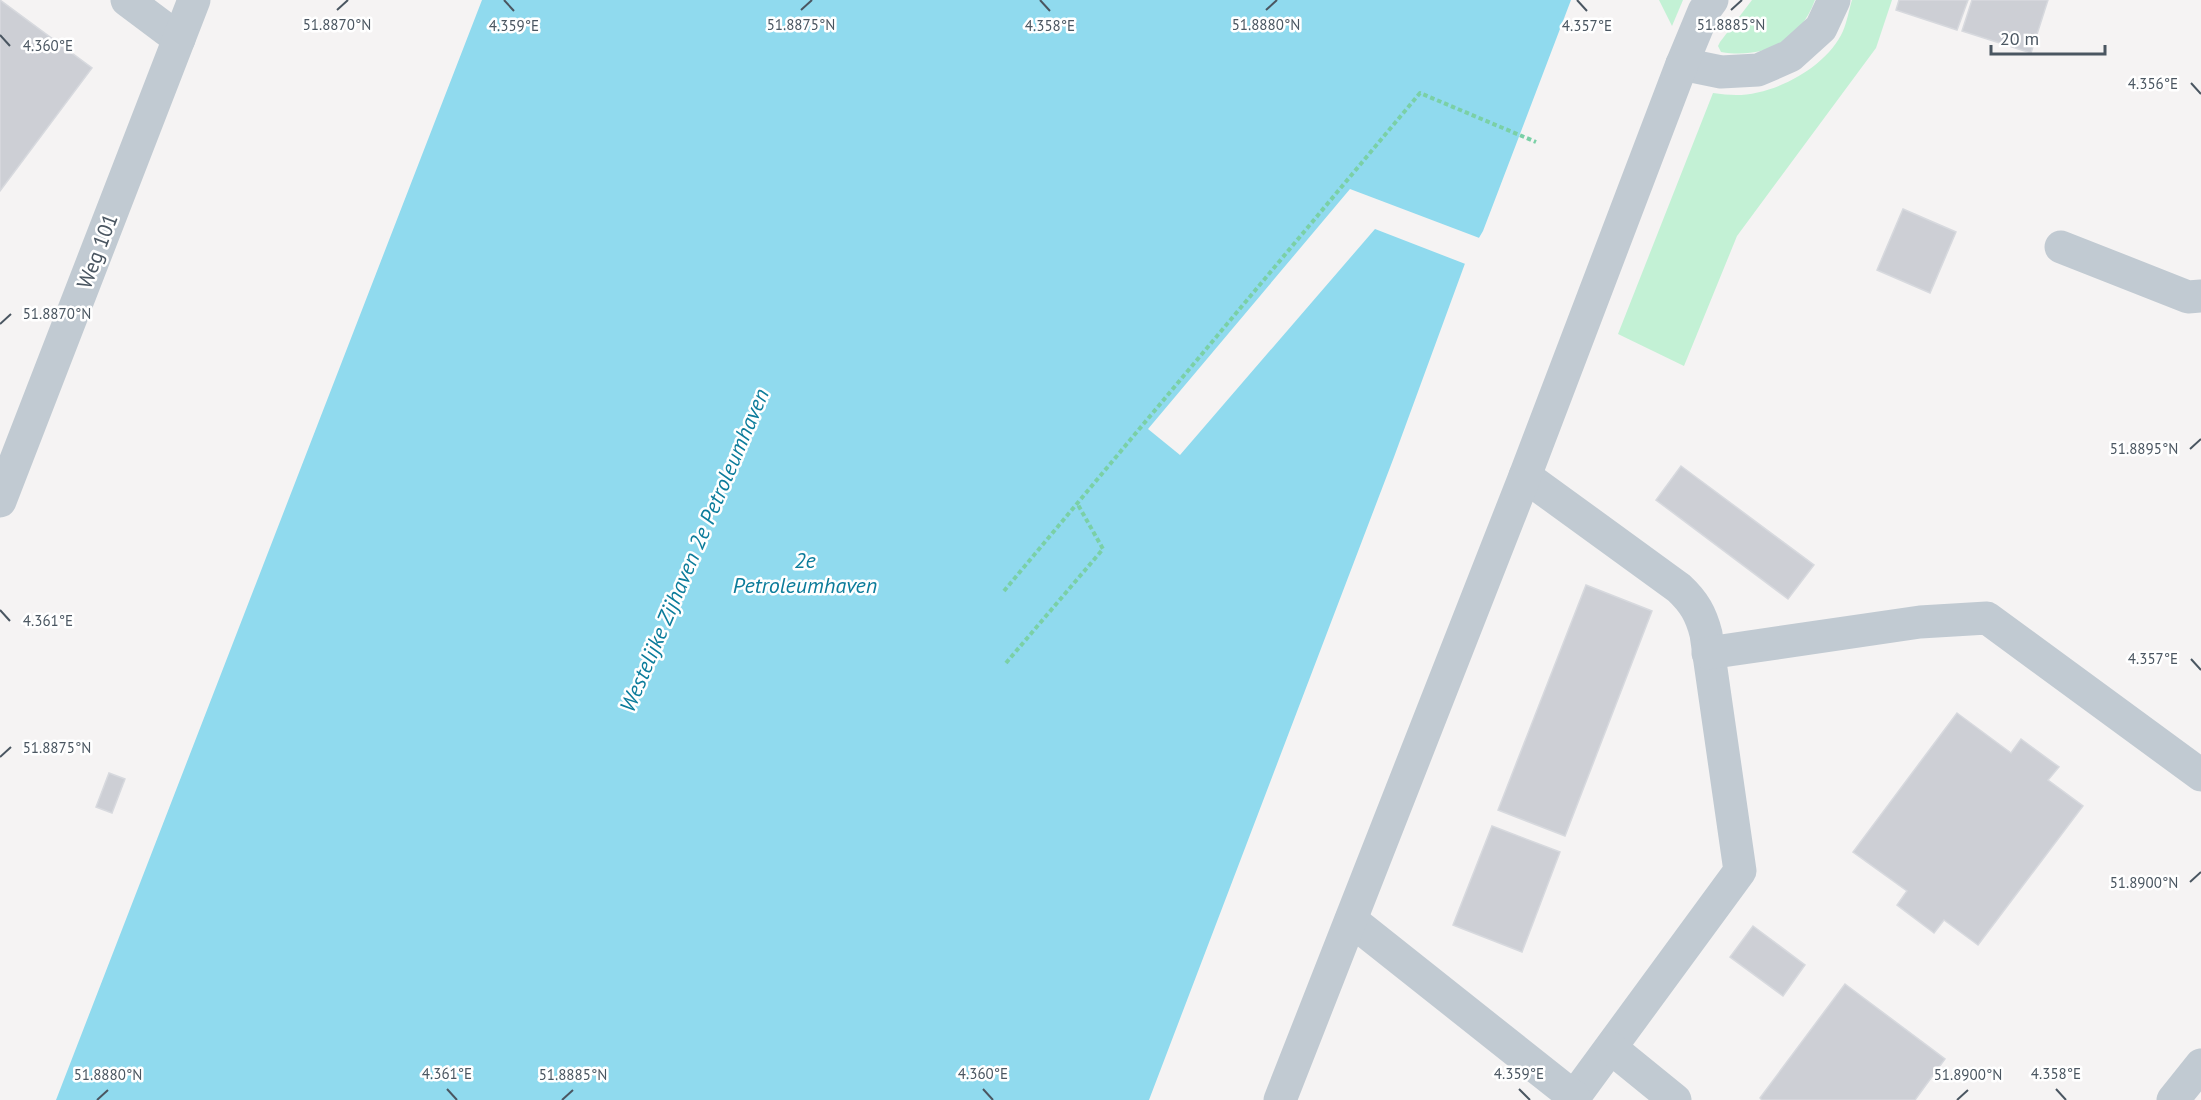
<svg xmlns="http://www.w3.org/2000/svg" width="2201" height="1100" font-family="'PT Sans',sans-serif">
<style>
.green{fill:#c3f1d5}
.water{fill:#90daee}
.pier{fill:#f5f3f3}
.building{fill:#cdcfd5;stroke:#d7d9de;stroke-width:1.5}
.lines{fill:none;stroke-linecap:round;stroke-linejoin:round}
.path{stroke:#7ad0a6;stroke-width:4;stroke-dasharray:4.5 3;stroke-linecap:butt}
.minor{stroke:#c1cad2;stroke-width:33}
.ticks{fill:none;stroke:#4a5661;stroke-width:2}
.labels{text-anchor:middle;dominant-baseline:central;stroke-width:5;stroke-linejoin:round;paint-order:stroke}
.street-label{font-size:21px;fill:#4a5661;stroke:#fff}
.water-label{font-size:22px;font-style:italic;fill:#0c7c9b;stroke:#fff}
.ticks-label{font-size:15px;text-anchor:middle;fill:#4a5661;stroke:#fff;stroke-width:5;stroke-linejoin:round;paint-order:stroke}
</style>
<rect width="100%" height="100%" fill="#f5f3f3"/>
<g class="green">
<path d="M 1659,0 L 1683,0 L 1672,26 Z"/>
<path d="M 1752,0 L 1815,0 C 1800,42 1763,59 1721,52 L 1718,46 L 1720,42 Z"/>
<path d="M 1852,0 L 1892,0 L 1876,48 L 1737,236 L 1684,366 L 1618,334 L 1713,93 C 1721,94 1729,95 1736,95 C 1775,95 1827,67 1843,31 C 1847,22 1849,10 1852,0 Z"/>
</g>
<path class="water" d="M 482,0 L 1571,0 L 1483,231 L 1467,258 L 1394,457 L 1149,1100 L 56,1100 Z"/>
<path class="pier" d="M 1350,189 L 1482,239 L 1468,265 L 1375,229 L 1180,455 L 1148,429 Z"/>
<g class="building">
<path d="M 0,0 L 92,68 L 0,191 Z"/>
<path d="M 1899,0 L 1968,0 L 1957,30 L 1896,10 Z"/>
<path d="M 1972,0 L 2048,0 L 2031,53 L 1962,31 Z"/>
<path d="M 1903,209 L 1956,232 L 1930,293 L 1877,270 Z"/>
<path d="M 1681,466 L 1814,565 L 1788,599 L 1656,500 Z"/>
<path d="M 1586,585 L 1652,611 L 1565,836 L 1498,810 Z"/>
<path d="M 1957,713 L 2011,753 L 2021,739 L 2059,767 L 2048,780 L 2083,806 L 1978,945 L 1944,920 L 1934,933 L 1897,905 L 1907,891 L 1853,852 Z"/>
<path d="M 109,773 L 125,779 L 112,813 L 96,807 Z"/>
<path d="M 1492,826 L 1560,852 L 1522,952 L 1453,925 Z"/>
<path d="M 1753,926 L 1805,965 L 1783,996 L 1730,957 Z"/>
<path d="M 1845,984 L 1945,1059 L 1915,1100 L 1762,1100 L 1760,1098 Z"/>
</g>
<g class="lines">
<g class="path">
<path d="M 1004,591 L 1420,93 L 1536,142"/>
<path d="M 1006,663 L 1103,549 L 1077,503"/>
</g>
<g class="minor">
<path d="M 127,0 L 179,39"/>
<path d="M 1682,64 L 1721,72 L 1758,70 L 1790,56 L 1821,28 L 1834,0"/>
<path d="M 2061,247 L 2188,297 L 2201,296"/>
<path d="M 1525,476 L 1679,588 C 1694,602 1701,614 1706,634 L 1740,871 L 1572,1100"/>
<path d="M 0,501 L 194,0"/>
<path d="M 1708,653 L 1920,622 L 1987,618 L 2201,775"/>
<path d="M 1351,920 L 1574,1097"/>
<path d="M 1611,1048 L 1675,1100"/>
<path d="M 1280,1100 L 1525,476 L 1682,64 L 1704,11 L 1712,0"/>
<path d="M 2173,1100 L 2201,1065"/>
</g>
</g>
<path class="ticks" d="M 504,0 L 514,11M 1040,0 L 1050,11M 1577,0 L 1587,11M 337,10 L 348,0M 801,10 L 812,0M 1266,10 L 1277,0M 1731,10 L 1742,0M 0,35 L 10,46M 2191,83 L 2201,94M 0,324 L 11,314M 2190,449 L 2201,439M 0,610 L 10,621M 2191,659 L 2201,670M 0,757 L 11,747M 2190,882 L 2201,872M 447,1089 L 457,1100M 983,1089 L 993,1100M 1519,1089 L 1530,1100M 2056,1089 L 2066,1100M 97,1100 L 108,1090M 562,1100 L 573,1090M 1957,1100 L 1968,1090"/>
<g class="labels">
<g class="street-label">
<text transform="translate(97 251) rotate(-69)">Weg 101</text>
</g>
<g class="water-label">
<text transform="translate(694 550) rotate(-67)">Westelijke Zijhaven 2e Petroleumhaven</text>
<text x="805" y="560">2e<tspan x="805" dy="25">Petroleumhaven</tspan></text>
</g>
</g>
<g class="ticks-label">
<text x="337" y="30">51.8870°N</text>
<text x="801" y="30">51.8875°N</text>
<text x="1266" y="30">51.8880°N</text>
<text x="1731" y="30">51.8885°N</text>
<text x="514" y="31">4.359°E</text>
<text x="1050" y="31">4.358°E</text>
<text x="1587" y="31">4.357°E</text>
<text x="48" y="51">4.360°E</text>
<text x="2153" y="89">4.356°E</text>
<text x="57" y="319">51.8870°N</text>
<text x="2144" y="454">51.8895°N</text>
<text x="48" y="626">4.361°E</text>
<text x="2153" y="664">4.357°E</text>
<text x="57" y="753">51.8875°N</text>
<text x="2144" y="888">51.8900°N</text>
<text x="447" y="1079">4.361°E</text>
<text x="983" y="1079">4.360°E</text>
<text x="1519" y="1079">4.359°E</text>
<text x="2056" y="1079">4.358°E</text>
<text x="108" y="1080">51.8880°N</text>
<text x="573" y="1080">51.8885°N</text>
<text x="1968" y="1080">51.8900°N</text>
</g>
<path d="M1991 45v9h114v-9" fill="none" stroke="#4a5661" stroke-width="3"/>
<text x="2000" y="45" font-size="18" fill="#4a5661" stroke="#ffffff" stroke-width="4.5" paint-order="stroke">20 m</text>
</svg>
